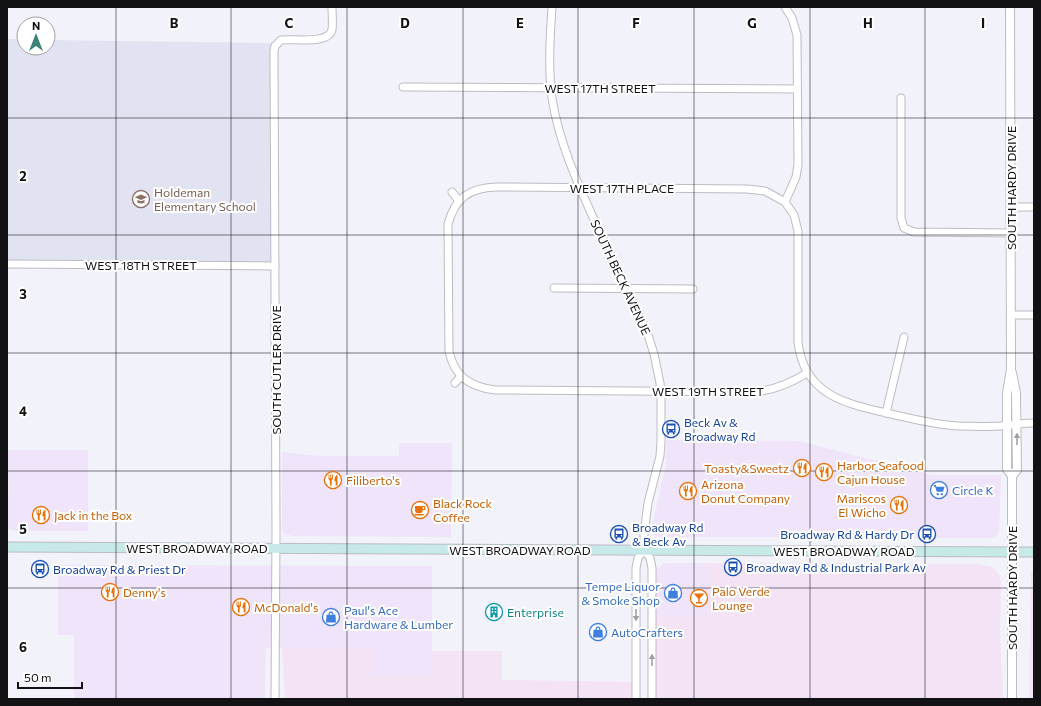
<svg xmlns="http://www.w3.org/2000/svg" width="1041" height="706" font-family="Commissioner,sans-serif">
<style>
.commercial{fill:#efe4f9}
.industrial{fill:#f4e3f5}
.built{fill:#e2e3f2}
.lines{fill:none;stroke-linecap:round;stroke-linejoin:round}
.minor-casing{stroke:#bcbcc4;stroke-width:9}
.tertiary-casing{stroke:#bcbcc4;stroke-width:10}
.secondary-casing{stroke:#bcbcc4;stroke-width:11}
.minor{stroke:#fff;stroke-width:7}
.tertiary{stroke:#fff;stroke-width:8}
.secondary{stroke:#c7e9e8;stroke-width:9}
.oneway{fill:#a0a0a1}
.grid{fill:none;stroke:#121215;stroke-width:1;stroke-opacity:0.55}
.labels{text-anchor:middle;dominant-baseline:central;stroke-width:4;stroke-linejoin:round;paint-order:stroke}
.street-label{font-size:12px;fill:#121215;stroke:#fff}
.education-label{font-size:12px;fill:#785e54;stroke:#fff;text-anchor:start}
.transit-label{font-size:12px;fill:#164399;stroke:#fff;text-anchor:start}
.food-label{font-size:12px;fill:#c56008;stroke:#fff;text-anchor:start}
.shop-label{font-size:12px;fill:#366cbe;stroke:#fff;text-anchor:start}
.culture-label{font-size:12px;fill:#0d838f;stroke:#fff;text-anchor:start}
.grid-label{font-size:13px;text-anchor:middle;font-weight:bold;fill:#121215;stroke:#fff;stroke-width:4;stroke-linejoin:round;paint-order:stroke}
</style>
<rect width="100%" height="100%" fill="#f2f2fb"/>
<g class="commercial">
<path d="M 666,440 L 799,441 L 932,475 L 1001,475 L 999,532 L 995,537 L 992,538 L 664,537 L 655,536 L 652,531 L 652,526 L 666,465 Z"/>
<path d="M 399,443 L 452,443 L 451,537 L 293,536 L 284,534 L 282,530 L 282,452 L 320,456 L 399,456 Z"/>
<path d="M 7,450 L 88,450 L 88,531 L 17,531 L 8,529 L 7,527 L 7,501 L 9,491 Z"/>
<path d="M 665,563 L 708,563 L 708,617 L 656,616 L 655,574 L 657,569 Z"/>
<path d="M 58,565 L 432,566 L 432,676 L 373,676 L 373,648 L 266,648 L 265,699 L 74,699 L 74,635 L 58,635 Z"/>
</g>
<g class="industrial">
<path d="M 708,563 L 977,564 L 993,567 L 999,575 L 1001,581 L 1000,633 L 1003,699 L 656,699 L 656,616 L 708,616 Z"/>
<path d="M 1031,571 L 1034,571 L 1034,699 L 1029,699 Z"/>
<path d="M 282,648 L 373,648 L 374,676 L 432,676 L 432,651 L 502,651 L 502,680 L 633,682 L 633,699 L 285,699 Z"/>
</g>
<path class="built" d="M 7,39 L 24,39 L 24,48 L 48,48 L 48,40 L 278,43 L 275,46 L 275,266 L 7,264 Z"/>
<g class="lines">
<g class="minor-casing">
<g id="minor">
<path d="M 552,7 C 550,38 548,68 552,98 C 559,143 578,184 596,224 C 614,261 631,297 648,335 L 654,354 L 660,383 L 661,397 L 661,441 L 660,456 L 648,503 L 644,534 L 644,550"/>
<path d="M 785,7 L 792,18 L 797,35 L 798,165 L 796,177 L 785,202 L 794,215 L 798,231 L 798,342 C 804,396 847,404 891,414 C 913,419 935,425 958,426 C 972,426 986,427 1001,426 C 1012,425 1023,423 1034,423"/>
<path d="M 403,87 L 797,89"/>
<path d="M 901,98 L 901,218 L 904,228 L 914,232 L 1011,233"/>
<path d="M 452,192 L 459,201"/>
<path d="M 785,202 L 765,191 L 747,189 L 496,187 C 469,188 455,198 448,224 L 449,351 C 454,377 471,387 495,390 L 755,392 C 775,390 791,383 807,373"/>
<path d="M 1011,207 L 1034,207"/>
<path d="M 7,264 L 275,266"/>
<path d="M 554,288 L 693,289"/>
<path d="M 1011,315 L 1034,315"/>
<path d="M 455,383 L 461,376"/>
<path d="M 886,413 L 904,337"/>
<path d="M 644,550 L 650,558 L 652,568 L 652,699"/>
<path d="M 275,699 L 276,531 L 274,51 L 275,46 L 281,40 C 294,38 328,45 332,30 C 333,23 332,14 332,7"/>
<path d="M 636,699 L 636,568 L 638,558 L 644,550"/>
</g>
</g>
<g class="tertiary-casing">
<g id="tertiary">
<path d="M 1010,7 L 1011,369 L 1007,393 L 1007,469 L 1012,476 L 1012,699"/>
<path d="M 1012,476 L 1017,470 L 1016,393 L 1012,373"/>
</g>
</g>
<g class="secondary-casing">
<path id="secondary" d="M 7,547 L 1034,552"/>
</g>
<use href="#minor" class="minor"/>
<use href="#tertiary" class="tertiary"/>
<use href="#secondary" class="secondary"/>
</g>
<defs><path id="oneway-solid" d="M-6-.8H1V-3.2L6.5 0L1 3.2V.8H-6Z"/></defs>
<g class="oneway">
<use href="#oneway-solid" transform="translate(1017 439) rotate(-90)"/>
<use href="#oneway-solid" transform="translate(636 615) rotate(90)"/>
<use href="#oneway-solid" transform="translate(652 660) rotate(-90)"/>
</g>
<path class="grid" d="M 116,7 L 116,699M 231,7 L 231,699M 347,7 L 347,699M 463,7 L 463,699M 578,7 L 578,699M 694,7 L 694,699M 810,7 L 810,699M 925,7 L 925,699M 7,118 L 1034,118M 7,235 L 1034,235M 7,353 L 1034,353M 7,471 L 1034,471M 7,588 L 1034,588"/>
<defs>
<g id="school-ring" transform="scale(0.9)"><circle r="9.5" fill="#fff" stroke="#8d6e63" stroke-width="1.5"/><path d="M0-5L7-2L0 1L-7-2ZM-4 1L0 2.5L4 1V4Q0 6-4 4Z" fill="#8d6e63"/></g>
<g id="bus-ring" transform="scale(0.9)"><circle r="9.5" fill="#fff" stroke="#1a4fb4" stroke-width="1.5"/><path d="M-5-6H5V4H4V6H2V4H-2V6H-4V4H-5ZM-3.5-4V0h7V-4ZM-3.5 1.2v1.5H-2V1.2ZM2 1.2v1.5H3.5V1.2Z" fill="#1a4fb4"/></g>
<g id="restaurant-ring" transform="scale(0.9)"><circle r="9.5" fill="#fff" stroke="#e8710a" stroke-width="1.5"/><path d="M-5-6h1v4h1v-4h1v4h1v-4h1v5L-1.5 .5V6h-2V.5L-5-1ZM5-6V6H3V1.5H1.5Q1.5-4 5-6Z" fill="#e8710a"/></g>
<g id="supermarket-ring" transform="scale(0.9)"><circle r="9.5" fill="#fff" stroke="#3f7fe0" stroke-width="1.5"/><path d="M-6-5.5h2.5l.6 2H6L4.5 2H-2.5L-4.4-4H-6ZM-1.5 3.2a1.3 1.3 0 1 0 .1 0ZM3 3.2a1.3 1.3 0 1 0 .1 0Z" fill="#3f7fe0"/></g>
<g id="cafe-ring" transform="scale(0.9)"><circle r="9.5" fill="#fff" stroke="#e8710a" stroke-width="1.5"/><path d="M-5.5-4.5H6V0H3Q3 3.5 0 3.5H-2.5Q-5.5 3.5-5.5 0ZM3-3.2v2h1.7v-2ZM-6 4.5H4V6H-6Z" fill="#e8710a"/></g>
<g id="shop-ring" transform="scale(0.9)"><circle r="9.5" fill="#fff" stroke="#3f7fe0" stroke-width="1.5"/><path d="M-5-2.5h2.3a2.7 3.5 0 0 1 5.4 0H5L5.5 6h-11ZM-1.5-2.5h3a1.5 2.3 0 0 0-3 0Z" fill="#3f7fe0"/></g>
<g id="bar-ring" transform="scale(0.9)"><circle r="9.5" fill="#fff" stroke="#e8710a" stroke-width="1.5"/><path d="M-6-5H6L.8 .8V4.5H3.5V6h-7V4.5H-.8V.8Z" fill="#e8710a"/></g>
<g id="building-ring" transform="scale(0.9)"><circle r="9.5" fill="#fff" stroke="#0f9aa8" stroke-width="1.5"/><path d="M-4-6H4V6H1V3H-1V6H-4ZM-2.5-4.3h1.7v1.8h-1.7ZM.8-4.3h1.7v1.8H.8ZM-2.5-1h1.7V.8h-1.7ZM.8-1h1.7V.8H.8Z" fill="#0f9aa8"/></g>
</defs>
<g fill-rule="evenodd">
<use href="#school-ring" x="141" y="199"/>
<use href="#bus-ring" x="671" y="429"/>
<use href="#restaurant-ring" x="802" y="468"/>
<use href="#restaurant-ring" x="824" y="472"/>
<use href="#restaurant-ring" x="333" y="480"/>
<use href="#supermarket-ring" x="939" y="490"/>
<use href="#restaurant-ring" x="688" y="491"/>
<use href="#restaurant-ring" x="899" y="505"/>
<use href="#cafe-ring" x="420" y="510"/>
<use href="#restaurant-ring" x="41" y="515"/>
<use href="#bus-ring" x="619" y="534"/>
<use href="#bus-ring" x="927" y="534"/>
<use href="#bus-ring" x="733" y="567"/>
<use href="#bus-ring" x="40" y="569"/>
<use href="#restaurant-ring" x="110" y="592"/>
<use href="#shop-ring" x="673" y="593"/>
<use href="#bar-ring" x="699" y="598"/>
<use href="#restaurant-ring" x="241" y="607"/>
<use href="#building-ring" x="494" y="612"/>
<use href="#shop-ring" x="331" y="617"/>
<use href="#shop-ring" x="598" y="632"/>
</g>
<g class="labels">
<g class="street-label">
<text x="600" y="88">WEST 17TH STREET</text>
<text x="622" y="188">WEST 17TH PLACE</text>
<text transform="translate(1011 188) rotate(-90)">SOUTH HARDY DRIVE</text>
<text x="141" y="265">WEST 18TH STREET</text>
<text transform="translate(621 277) rotate(65)">SOUTH BECK AVENUE</text>
<text transform="translate(276 370) rotate(-90)">SOUTH CUTLER DRIVE</text>
<text x="708" y="391">WEST 19TH STREET</text>
<text x="197" y="548">WEST BROADWAY ROAD</text>
<text x="520" y="550">WEST BROADWAY ROAD</text>
<text x="844" y="551">WEST BROADWAY ROAD</text>
<text transform="translate(1012 588) rotate(-90)">SOUTH HARDY DRIVE</text>
</g>
<g class="education-label">
<text x="154" y="192">Holdeman<tspan x="154" dy="14">Elementary School</tspan></text>
</g>
<g class="transit-label">
<text x="684" y="422">Beck Av &amp;<tspan x="684" dy="14">Broadway Rd</tspan></text>
<text x="632" y="527">Broadway Rd<tspan x="632" dy="14">&amp; Beck Av</tspan></text>
<text x="914" y="534" text-anchor="end">Broadway Rd &amp; Hardy Dr</text>
<text x="746" y="567">Broadway Rd &amp; Industrial Park Av</text>
<text x="53" y="569">Broadway Rd &amp; Priest Dr</text>
</g>
<g class="food-label">
<text x="837" y="465">Harbor Seafood<tspan x="837" dy="14">Cajun House</tspan></text>
<text x="789" y="468" text-anchor="end">Toasty&amp;Sweetz</text>
<text x="346" y="480">Filiberto's</text>
<text x="701" y="484">Arizona<tspan x="701" dy="14">Donut Company</tspan></text>
<text x="886" y="498" text-anchor="end">Mariscos<tspan x="886" dy="14">El Wicho</tspan></text>
<text x="433" y="503">Black Rock<tspan x="433" dy="14">Coffee</tspan></text>
<text x="54" y="515">Jack in the Box</text>
<text x="712" y="591">Palo Verde<tspan x="712" dy="14">Lounge</tspan></text>
<text x="123" y="592">Denny's</text>
<text x="254" y="607">McDonald's</text>
</g>
<g class="shop-label">
<text x="952" y="490">Circle K</text>
<text x="660" y="586" text-anchor="end">Tempe Liquor<tspan x="660" dy="14">&amp; Smoke Shop</tspan></text>
<text x="344" y="610">Paul's Ace<tspan x="344" dy="14">Hardware &amp; Lumber</tspan></text>
<text x="611" y="632">AutoCrafters</text>
</g>
<g class="culture-label">
<text x="507" y="612">Enterprise</text>
</g>
</g>
<g class="grid-label">
<text x="174" y="28">B</text>
<text x="289" y="28">C</text>
<text x="405" y="28">D</text>
<text x="520" y="28">E</text>
<text x="636" y="28">F</text>
<text x="752" y="28">G</text>
<text x="868" y="28">H</text>
<text x="983" y="28">I</text>
<text x="23" y="181">2</text>
<text x="23" y="299">3</text>
<text x="23" y="416">4</text>
<text x="23" y="534">5</text>
<text x="23" y="652">6</text>
</g>
<rect width="1041" height="706" fill="none" stroke="#121215" stroke-width="16"/>
<g transform="translate(36 36)"><circle r="19" fill="#ffffff" stroke="#a0a0a1"/>
<path d="M0-3L7 15L0 10L-7 15Z" fill="#3d8278"/>
<text y="-6" font-size="11" font-weight="bold" text-anchor="middle" fill="#121215">N</text>
</g>
<path d="M18 682v6h64v-6" fill="none" stroke="#121215" stroke-width="2"/>
<text x="24" y="682" font-size="12" fill="#121215" stroke="#ffffff" stroke-width="3" paint-order="stroke">50 m</text>
</svg>
